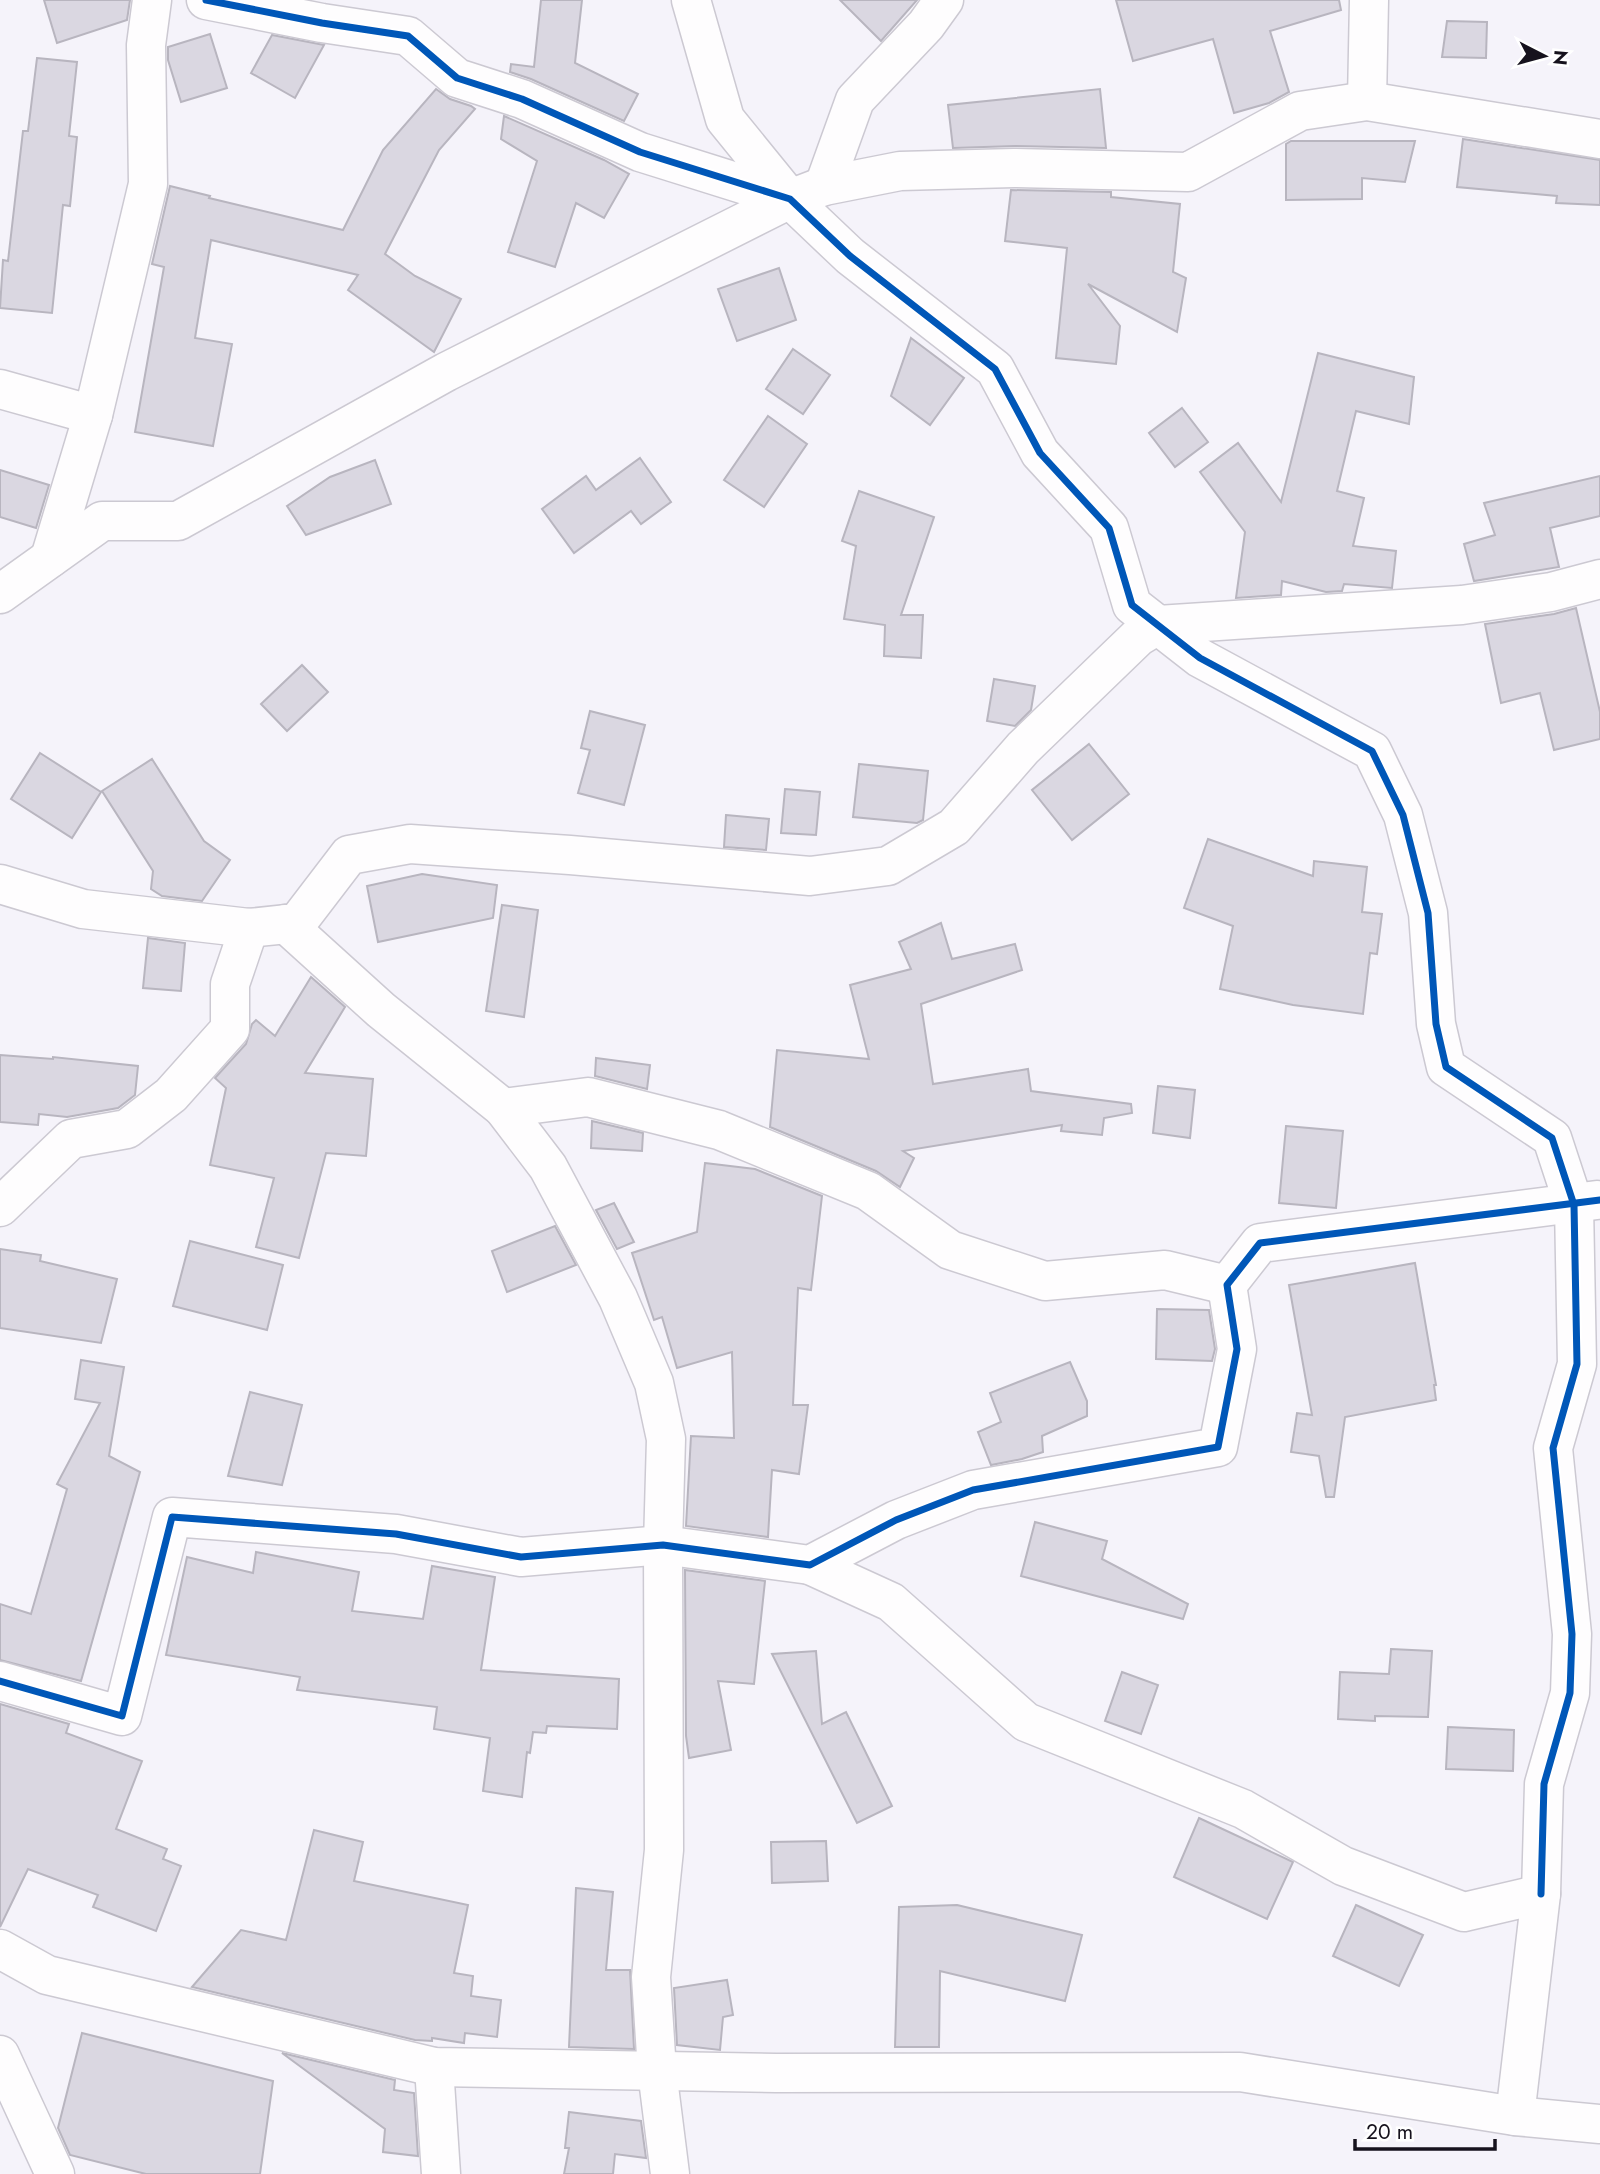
<svg xmlns="http://www.w3.org/2000/svg" width="1600" height="2174" font-family="Jost,sans-serif">
<style>
.building{fill:#dad7e1;stroke:#b8b5bf;stroke-width:2}
.lines{fill:none;stroke-linecap:round;stroke-linejoin:round}
.minor-casing{stroke:#ccc9d2;stroke-width:41}
.minor{stroke:#fefdfe;stroke-width:38}
.cycleway-casing{stroke:#fff;stroke-width:11}
.cycleway{stroke:#0057b8;stroke-width:7}
</style>
<rect width="100%" height="100%" fill="#f5f3fa"/>
<g class="building">
<path d="M 44,0 L 130,0 L 127,20 L 57,43 Z"/>
<path d="M 541,0 L 582,0 L 575,63 L 638,94 L 624,121 L 531,79 L 510,72 L 511,64 L 534,67 Z"/>
<path d="M 840,0 L 917,0 L 881,41 Z"/>
<path d="M 1116,0 L 1339,0 L 1341,10 L 1270,31 L 1289,92 L 1269,103 L 1234,113 L 1213,39 L 1133,61 Z"/>
<path d="M 1447,21 L 1487,22 L 1486,58 L 1442,57 Z"/>
<path d="M 210,34 L 227,88 L 181,102 L 168,60 L 168,47 Z"/>
<path d="M 272,35 L 324,45 L 295,98 L 251,73 Z"/>
<path d="M 37,58 L 77,62 L 69,136 L 77,137 L 70,206 L 63,205 L 52,313 L 0,308 L 3,260 L 8,261 L 23,131 L 28,131 Z"/>
<path d="M 436,89 L 450,99 L 471,106 L 475,109 L 439,150 L 385,254 L 415,276 L 461,299 L 434,352 L 348,290 L 358,275 L 211,240 L 195,338 L 232,344 L 213,446 L 135,432 L 164,267 L 152,264 L 170,186 L 210,196 L 209,198 L 343,230 L 383,150 Z"/>
<path d="M 1100,89 L 1106,148 L 1015,146 L 953,148 L 948,105 Z"/>
<path d="M 504,116 L 604,160 L 629,174 L 604,218 L 576,203 L 555,267 L 508,252 L 537,161 L 501,139 Z"/>
<path d="M 1463,139 L 1600,160 L 1600,205 L 1556,203 L 1557,196 L 1457,187 Z"/>
<path d="M 1291,141 L 1415,141 L 1405,182 L 1362,178 L 1362,199 L 1286,200 L 1286,144 Z"/>
<path d="M 1011,190 L 1111,192 L 1111,197 L 1180,204 L 1173,272 L 1186,278 L 1177,332 L 1088,284 L 1120,326 L 1116,364 L 1056,358 L 1067,248 L 1005,241 Z"/>
<path d="M 779,268 L 796,320 L 737,341 L 718,289 Z"/>
<path d="M 911,338 L 964,378 L 930,425 L 891,396 Z"/>
<path d="M 793,349 L 830,375 L 803,414 L 766,389 Z"/>
<path d="M 1318,353 L 1414,377 L 1409,424 L 1356,411 L 1337,491 L 1364,498 L 1353,546 L 1396,551 L 1392,588 L 1344,584 L 1342,591 L 1326,592 L 1282,581 L 1281,595 L 1236,598 L 1245,532 L 1200,472 L 1238,443 L 1281,502 Z"/>
<path d="M 1182,408 L 1208,442 L 1175,467 L 1149,433 Z"/>
<path d="M 768,416 L 807,444 L 764,507 L 724,480 Z"/>
<path d="M 640,458 L 671,502 L 641,524 L 631,511 L 574,553 L 542,509 L 586,476 L 596,490 Z"/>
<path d="M 375,460 L 391,504 L 306,535 L 287,506 L 330,477 Z"/>
<path d="M 0,470 L 49,485 L 36,528 L 0,517 Z"/>
<path d="M 1600,476 L 1600,516 L 1550,528 L 1559,567 L 1474,581 L 1464,544 L 1495,535 L 1484,503 Z"/>
<path d="M 859,491 L 934,517 L 901,615 L 923,615 L 921,658 L 884,656 L 885,625 L 844,619 L 856,546 L 842,541 Z"/>
<path d="M 1576,608 L 1600,712 L 1600,739 L 1554,750 L 1540,693 L 1501,703 L 1485,624 L 1554,614 Z"/>
<path d="M 302,665 L 328,692 L 287,731 L 261,704 Z"/>
<path d="M 994,679 L 1035,686 L 1031,710 L 1015,726 L 987,721 Z"/>
<path d="M 590,711 L 645,725 L 624,805 L 578,793 L 590,750 L 581,748 Z"/>
<path d="M 1089,744 L 1129,794 L 1072,840 L 1032,790 Z"/>
<path d="M 40,753 L 101,792 L 72,838 L 11,799 Z"/>
<path d="M 152,759 L 204,841 L 230,860 L 202,901 L 162,896 L 151,889 L 153,871 L 102,791 Z"/>
<path d="M 859,764 L 928,771 L 923,820 L 917,823 L 853,817 Z"/>
<path d="M 785,789 L 820,792 L 816,835 L 781,833 Z"/>
<path d="M 726,815 L 769,819 L 766,850 L 724,847 Z"/>
<path d="M 1208,839 L 1313,876 L 1314,861 L 1367,867 L 1362,912 L 1382,914 L 1377,954 L 1370,953 L 1363,1014 L 1293,1005 L 1220,989 L 1233,926 L 1184,908 Z"/>
<path d="M 422,874 L 497,885 L 493,918 L 378,942 L 367,886 Z"/>
<path d="M 502,905 L 538,910 L 524,1017 L 486,1011 Z"/>
<path d="M 941,923 L 952,959 L 1015,944 L 1022,970 L 921,1004 L 933,1084 L 1028,1069 L 1031,1091 L 1131,1104 L 1132,1113 L 1104,1118 L 1102,1135 L 1061,1131 L 1062,1125 L 903,1151 L 914,1158 L 900,1187 L 876,1171 L 770,1127 L 777,1050 L 869,1059 L 850,985 L 911,969 L 899,942 Z"/>
<path d="M 148,938 L 185,943 L 181,991 L 143,988 Z"/>
<path d="M 311,977 L 345,1007 L 305,1073 L 373,1079 L 366,1156 L 326,1153 L 299,1258 L 256,1247 L 274,1178 L 210,1165 L 226,1088 L 215,1078 L 246,1044 L 252,1024 L 256,1020 L 275,1036 Z"/>
<path d="M 0,1055 L 53,1059 L 53,1057 L 138,1066 L 135,1095 L 118,1108 L 67,1117 L 39,1114 L 38,1125 L 0,1122 Z"/>
<path d="M 596,1058 L 650,1065 L 647,1089 L 595,1076 Z"/>
<path d="M 1158,1086 L 1195,1090 L 1190,1138 L 1153,1133 Z"/>
<path d="M 592,1121 L 643,1133 L 642,1151 L 591,1148 Z"/>
<path d="M 1286,1126 L 1343,1131 L 1336,1208 L 1279,1203 Z"/>
<path d="M 705,1163 L 755,1169 L 822,1196 L 811,1290 L 798,1288 L 793,1405 L 808,1405 L 799,1474 L 772,1470 L 768,1537 L 686,1526 L 691,1436 L 734,1438 L 732,1352 L 677,1368 L 662,1317 L 654,1320 L 632,1253 L 697,1232 Z"/>
<path d="M 614,1203 L 634,1242 L 617,1249 L 596,1210 Z"/>
<path d="M 555,1226 L 576,1265 L 507,1292 L 492,1251 Z"/>
<path d="M 190,1241 L 283,1265 L 267,1330 L 173,1306 Z"/>
<path d="M 0,1249 L 41,1255 L 40,1261 L 117,1279 L 101,1343 L 0,1328 Z"/>
<path d="M 1415,1263 L 1436,1385 L 1434,1385 L 1436,1400 L 1345,1417 L 1334,1497 L 1326,1497 L 1319,1456 L 1291,1452 L 1297,1413 L 1312,1415 L 1289,1285 Z"/>
<path d="M 1157,1309 L 1209,1310 L 1215,1349 L 1212,1361 L 1156,1359 Z"/>
<path d="M 81,1360 L 124,1367 L 109,1456 L 140,1472 L 81,1681 L 0,1660 L 0,1604 L 31,1614 L 67,1489 L 57,1484 L 100,1403 L 75,1399 Z"/>
<path d="M 1070,1362 L 1087,1401 L 1087,1416 L 1042,1436 L 1043,1452 L 1022,1459 L 991,1465 L 978,1432 L 1001,1422 L 990,1393 Z"/>
<path d="M 250,1392 L 302,1405 L 282,1485 L 228,1476 Z"/>
<path d="M 1035,1522 L 1107,1541 L 1102,1559 L 1188,1604 L 1183,1619 L 1021,1576 Z"/>
<path d="M 256,1552 L 359,1572 L 352,1611 L 423,1619 L 432,1566 L 495,1577 L 481,1670 L 619,1679 L 617,1729 L 547,1726 L 546,1733 L 533,1732 L 530,1753 L 527,1752 L 522,1797 L 483,1791 L 490,1738 L 434,1729 L 437,1707 L 297,1690 L 300,1677 L 166,1655 L 187,1557 L 253,1573 Z"/>
<path d="M 685,1570 L 765,1581 L 754,1684 L 718,1681 L 731,1750 L 689,1758 L 686,1736 Z"/>
<path d="M 1391,1649 L 1432,1651 L 1428,1717 L 1375,1716 L 1375,1721 L 1338,1719 L 1340,1672 L 1389,1674 Z"/>
<path d="M 816,1651 L 822,1724 L 846,1712 L 892,1806 L 857,1823 L 772,1654 Z"/>
<path d="M 1122,1672 L 1158,1685 L 1141,1734 L 1105,1721 Z"/>
<path d="M 0,1704 L 69,1724 L 66,1733 L 142,1761 L 116,1829 L 167,1849 L 163,1859 L 181,1866 L 156,1931 L 93,1907 L 98,1895 L 28,1869 L 0,1927 Z"/>
<path d="M 1448,1727 L 1514,1730 L 1513,1771 L 1446,1769 Z"/>
<path d="M 1199,1818 L 1293,1862 L 1267,1919 L 1174,1877 Z"/>
<path d="M 314,1830 L 363,1842 L 354,1881 L 468,1905 L 454,1973 L 473,1976 L 471,1996 L 501,2000 L 497,2037 L 465,2033 L 464,2043 L 432,2038 L 432,2041 L 415,2040 L 192,1987 L 241,1930 L 286,1940 Z"/>
<path d="M 826,1841 L 828,1881 L 772,1883 L 771,1842 Z"/>
<path d="M 576,1888 L 613,1892 L 606,1970 L 630,1970 L 634,2049 L 569,2047 Z"/>
<path d="M 957,1905 L 1082,1935 L 1065,2001 L 940,1971 L 939,2047 L 895,2047 L 899,1907 Z"/>
<path d="M 1356,1905 L 1423,1935 L 1399,1986 L 1333,1956 Z"/>
<path d="M 727,1980 L 733,2015 L 723,2017 L 720,2050 L 677,2045 L 674,1988 Z"/>
<path d="M 82,2033 L 273,2081 L 260,2174 L 146,2174 L 70,2155 L 58,2128 Z"/>
<path d="M 282,2053 L 395,2080 L 394,2090 L 414,2093 L 418,2156 L 383,2152 L 385,2129 Z"/>
<path d="M 569,2112 L 641,2121 L 646,2158 L 615,2154 L 613,2174 L 564,2174 L 569,2148 L 565,2148 Z"/>
</g>
<g class="lines">
<g class="minor-casing">
<g id="minor">
<path d="M 206,0 L 322,23 L 408,36 L 457,78 L 522,99 L 640,152 L 790,199 L 850,256 L 995,369 L 1040,453 L 1109,528 L 1132,605 L 1200,658 L 1372,751 L 1403,815 L 1428,913 L 1436,1024 L 1446,1067 L 1552,1138 L 1574,1205 L 1577,1364 L 1553,1448 L 1572,1634 L 1570,1693 L 1544,1784 L 1541,1894"/>
<path d="M 691,0 L 725,119 L 790,199"/>
<path d="M 1367,101 L 1369,0"/>
<path d="M 824,186 L 855,100 L 926,25 L 944,0"/>
<path d="M 0,389 L 93,415"/>
<path d="M 50,558 L 93,415 L 148,184 L 146,45 L 152,0"/>
<path d="M 0,594 L 102,521 L 178,521 L 446,372 L 790,199 L 824,186 L 900,171 L 1014,168 L 1188,172 L 1300,111 L 1367,101 L 1600,139"/>
<path d="M 0,884 L 83,909 L 249,928 L 297,923 L 349,855 L 410,844 L 570,855 L 810,876 L 888,866 L 954,827 L 1023,748 L 1138,637 L 1158,625 L 1462,605 L 1551,592 L 1600,579"/>
<path d="M 286,924 L 381,1010 L 503,1108 L 548,1167 L 618,1298 L 654,1383 L 666,1439 L 663,1545 L 664,1850 L 651,1977 L 657,2071 L 670,2174"/>
<path d="M 503,1108 L 588,1097 L 719,1130 L 868,1191 L 950,1250 L 1045,1281 L 1165,1270 L 1227,1285"/>
<path d="M 0,1207 L 71,1139 L 127,1129 L 171,1095 L 230,1029 L 230,984 L 249,928"/>
<path d="M 810,1565 L 891,1602 L 1026,1722 L 1243,1809 L 1343,1866 L 1464,1912 L 1541,1894 L 1515,2116"/>
<path d="M 0,1681 L 122,1716 L 172,1517 L 396,1534 L 521,1557 L 663,1545 L 810,1565 L 896,1520 L 973,1490 L 1218,1447 L 1237,1349 L 1227,1285 L 1260,1243 L 1597,1200"/>
<path d="M 0,1949 L 47,1975 L 434,2067 L 776,2073 L 1240,2072 L 1515,2116 L 1600,2124"/>
<path d="M 0,2055 L 55,2174"/>
<path d="M 434,2067 L 441,2174"/>
</g>
</g>
<use href="#minor" class="minor"/>
<g class="cycleway-casing">
<g id="cycleway">
<path d="M 206,0 L 322,23 L 408,36 L 457,78 L 522,99 L 640,152 L 790,199 L 850,256 L 995,369 L 1040,453 L 1109,528 L 1132,605 L 1200,658 L 1372,751 L 1403,815 L 1428,913 L 1436,1024 L 1446,1067 L 1552,1138 L 1574,1205 L 1577,1364 L 1553,1448 L 1572,1634 L 1570,1693 L 1544,1784 L 1541,1894"/>
<path d="M 0,1681 L 122,1716 L 172,1517 L 396,1534 L 521,1557 L 663,1545 L 810,1565 L 896,1520 L 973,1490 L 1218,1447 L 1237,1349 L 1227,1285 L 1260,1243 L 1600,1200"/>
</g>
</g>
<use href="#cycleway" class="cycleway"/>
</g>
<g transform="translate(1544 56) rotate(96)" stroke="#ffffff" stroke-width="5" paint-order="stroke">
<path d="M0-5L12 26L0 18L-12 26Z" fill="#16121d"/>
<text y="-10" font-size="19" font-weight="bold" text-anchor="middle" fill="#16121d">N</text>
</g>
<path d="M1355 2139v10h140v-10" fill="none" stroke="#16121d" stroke-width="3.5"/>
<text x="1366" y="2139" font-size="21" fill="#16121d" stroke="#ffffff" stroke-width="5" paint-order="stroke">20 m</text>
</svg>
